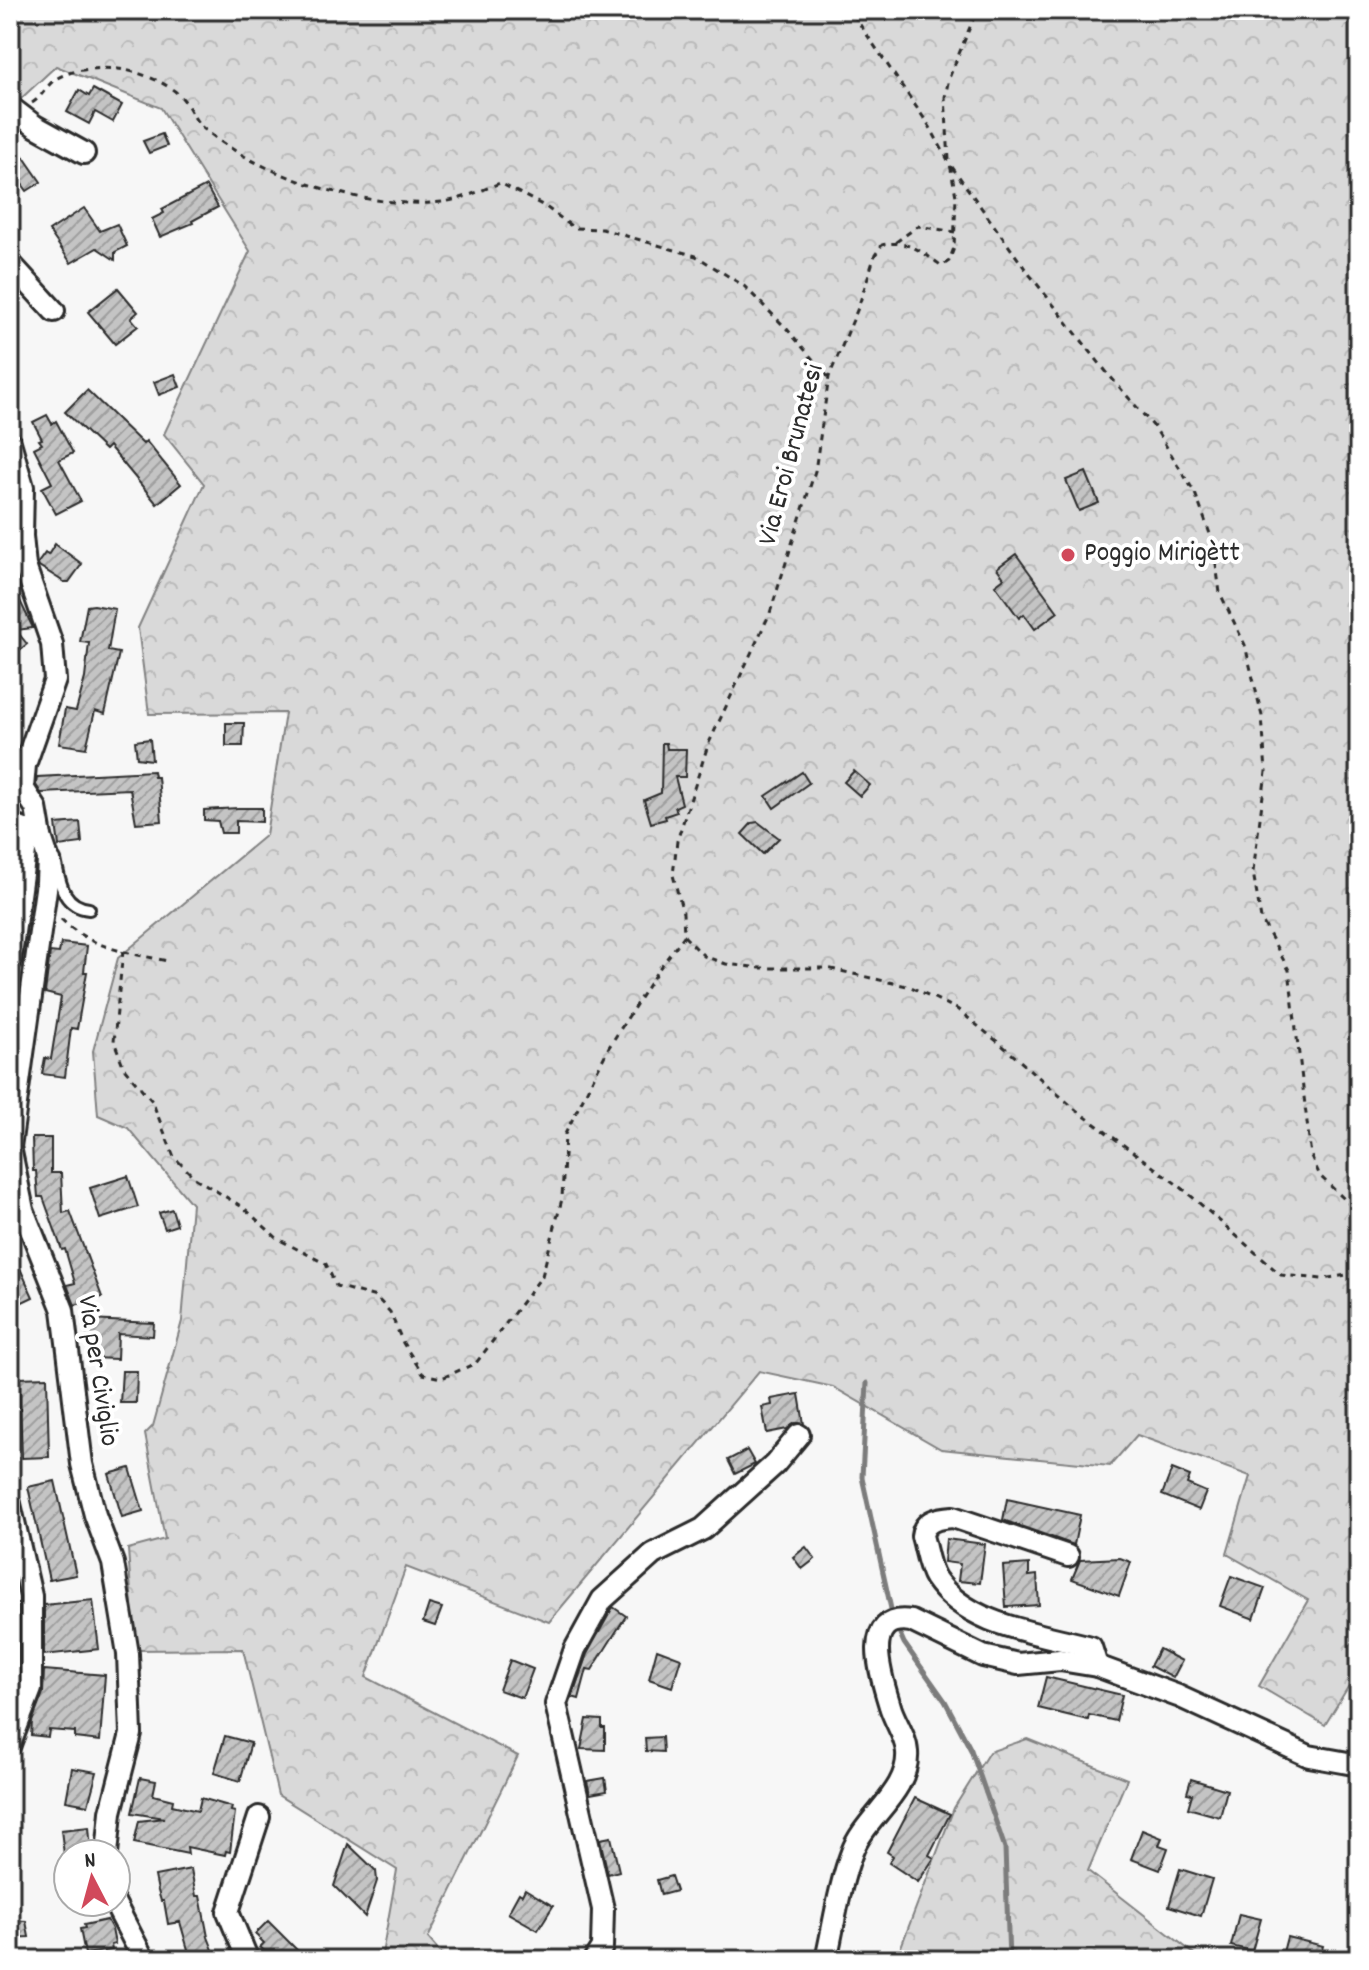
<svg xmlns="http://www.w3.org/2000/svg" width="1369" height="1970" font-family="Dekko,sans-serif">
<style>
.forest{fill:url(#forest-crowns);stroke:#828282;stroke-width:2}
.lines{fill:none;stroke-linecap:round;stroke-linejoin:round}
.stream{stroke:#7b7b7b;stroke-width:5}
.building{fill:url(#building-hatch);stroke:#2b2b2b;stroke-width:2}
.lane-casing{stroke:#2b2b2b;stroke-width:16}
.street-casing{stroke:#2b2b2b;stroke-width:26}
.path{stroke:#2b2b2b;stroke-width:3;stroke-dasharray:6 6;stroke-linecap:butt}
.lane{stroke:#fff;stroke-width:10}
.street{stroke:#fff;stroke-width:20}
.poi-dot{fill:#d1495b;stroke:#fff;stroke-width:3}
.labels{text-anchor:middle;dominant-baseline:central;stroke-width:8;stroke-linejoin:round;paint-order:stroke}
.street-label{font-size:28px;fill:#2b2b2b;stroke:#fff}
.poi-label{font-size:28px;fill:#2b2b2b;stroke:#fff;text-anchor:start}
</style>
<defs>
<pattern id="forest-crowns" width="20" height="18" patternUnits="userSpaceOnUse" patternTransform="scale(2)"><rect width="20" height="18" fill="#d9d9d9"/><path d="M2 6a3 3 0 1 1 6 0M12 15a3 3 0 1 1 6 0" fill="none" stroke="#bababa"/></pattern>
<pattern id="building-hatch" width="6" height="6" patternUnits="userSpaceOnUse" patternTransform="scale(2)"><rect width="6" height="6" fill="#c4c4c4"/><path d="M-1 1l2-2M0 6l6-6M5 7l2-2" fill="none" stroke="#9f9f9f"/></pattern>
</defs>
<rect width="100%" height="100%" fill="#f7f7f7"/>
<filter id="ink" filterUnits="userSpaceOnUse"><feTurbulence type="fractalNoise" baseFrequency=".0125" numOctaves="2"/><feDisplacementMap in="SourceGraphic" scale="16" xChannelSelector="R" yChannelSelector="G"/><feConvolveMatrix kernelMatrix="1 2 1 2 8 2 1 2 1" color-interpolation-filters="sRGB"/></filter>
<g filter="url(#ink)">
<g class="forest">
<path d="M 10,10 L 1359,10 L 1359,1669 L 1325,1725 L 1259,1686 L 1308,1600 L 1227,1554 L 1250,1476 L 1137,1435 L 1110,1466 L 941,1449 L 833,1387 L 759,1371 L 549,1622 L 406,1567 L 366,1677 L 518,1756 L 428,1938 L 447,1960 L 381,1960 L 397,1870 L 278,1795 L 243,1649 L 135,1650 L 128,1549 L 165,1539 L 145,1434 L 153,1426 L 182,1321 L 192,1204 L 128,1128 L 98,1115 L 93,1051 L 118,958 L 266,835 L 285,713 L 149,714 L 138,628 L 204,484 L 164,434 L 250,251 L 161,108 L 56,66 L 10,109 Z"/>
<path d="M 1027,1739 L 1127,1779 L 1088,1871 L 1202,1960 L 896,1960 L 954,1808 L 989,1752 Z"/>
</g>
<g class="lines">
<g class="stream">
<path d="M 867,1383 L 862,1477 L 893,1618"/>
<path d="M 897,1627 L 904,1643 L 945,1701 L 971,1750 L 1005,1848 L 1009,1960"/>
</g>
</g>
<g class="building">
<path d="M 93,89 L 122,105 L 113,122 L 95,112 L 89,124 L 67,112 L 79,90 L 89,96 Z"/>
<path d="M 162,134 L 167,146 L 149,153 L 143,141 Z"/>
<path d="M 10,137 L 41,182 L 27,191 L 10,167 Z"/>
<path d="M 206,186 L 218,207 L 192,221 L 193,223 L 160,237 L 152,219 L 164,213 L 162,209 Z"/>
<path d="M 84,208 L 100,231 L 117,224 L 127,246 L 115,252 L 115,260 L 97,248 L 71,263 L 49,231 Z"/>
<path d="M 118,288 L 138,312 L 131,318 L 138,326 L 115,344 L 88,312 Z"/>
<path d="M 175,374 L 180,387 L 159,395 L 154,382 Z"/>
<path d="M 87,390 L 143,444 L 146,441 L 181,484 L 157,504 L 109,446 L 105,450 L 65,412 Z"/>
<path d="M 47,415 L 52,424 L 56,421 L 73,453 L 59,460 L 81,501 L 56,514 L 42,488 L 52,483 L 34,448 L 42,444 L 39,440 L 42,439 L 33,422 Z"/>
<path d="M 1086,472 L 1099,503 L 1079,511 L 1066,480 Z"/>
<path d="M 55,544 L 82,564 L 69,582 L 64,582 L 39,566 L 38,563 L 45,553 L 48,555 Z"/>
<path d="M 1016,554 L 1058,612 L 1035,629 L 1024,614 L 1019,618 L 995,585 L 1004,578 L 997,568 Z"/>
<path d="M 10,580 L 33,628 L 16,630 L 27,644 L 10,658 Z"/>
<path d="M 94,605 L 115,609 L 108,651 L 119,653 L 105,714 L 95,711 L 86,748 L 59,744 L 65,709 L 76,711 L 85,678 L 89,643 L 80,642 L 87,606 Z"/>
<path d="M 226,723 L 244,723 L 243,746 L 226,746 Z"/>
<path d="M 150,739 L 152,760 L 137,758 L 135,741 Z"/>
<path d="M 662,743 L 666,743 L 667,749 L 686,749 L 685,777 L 675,777 L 682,804 L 675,807 L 677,812 L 665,816 L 666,819 L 651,823 L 644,800 L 661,793 Z"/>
<path d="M 153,771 L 154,777 L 158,777 L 162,821 L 136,823 L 130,789 L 41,793 L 36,785 L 37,777 Z"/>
<path d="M 854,771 L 870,785 L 860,796 L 844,782 Z"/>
<path d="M 802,772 L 809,783 L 774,808 L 766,796 Z"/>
<path d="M 238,808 L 262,808 L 262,822 L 236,821 L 236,833 L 221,833 L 218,821 L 204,820 L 204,810 Z"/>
<path d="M 80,822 L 82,843 L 59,846 L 56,824 Z"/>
<path d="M 758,822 L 779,838 L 763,854 L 742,834 L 752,823 Z"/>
<path d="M 61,943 L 87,946 L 84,972 L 87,972 L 77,1029 L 71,1028 L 65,1077 L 42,1074 L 45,1058 L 51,1059 L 61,997 L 45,993 L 50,952 L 59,953 Z"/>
<path d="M 32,1138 L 51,1138 L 51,1173 L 61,1173 L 63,1213 L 70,1211 L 102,1297 L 75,1305 L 67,1285 L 75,1283 L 65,1249 L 62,1250 L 43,1197 L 38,1197 L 36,1171 L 33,1171 Z"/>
<path d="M 128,1176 L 138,1207 L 100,1219 L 90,1188 Z"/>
<path d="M 172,1209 L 177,1225 L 165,1229 L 159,1213 Z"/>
<path d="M 10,1246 L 33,1297 L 10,1308 Z"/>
<path d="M 88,1320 L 154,1323 L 153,1336 L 118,1334 L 117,1359 L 91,1358 L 92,1339 L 87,1339 Z"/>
<path d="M 122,1371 L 137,1371 L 136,1403 L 120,1403 Z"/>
<path d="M 47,1377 L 49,1457 L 22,1458 L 19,1378 Z"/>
<path d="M 799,1394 L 804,1424 L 795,1423 L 787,1429 L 767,1433 L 762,1407 L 772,1405 L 771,1399 Z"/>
<path d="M 747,1450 L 755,1464 L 735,1474 L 728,1460 Z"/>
<path d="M 130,1468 L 143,1511 L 122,1517 L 109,1474 Z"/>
<path d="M 1172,1469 L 1190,1476 L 1187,1484 L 1206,1492 L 1199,1510 L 1162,1495 Z"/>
<path d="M 55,1481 L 76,1575 L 49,1580 L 28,1487 Z"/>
<path d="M 1007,1499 L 1080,1515 L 1074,1545 L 1003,1520 Z"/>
<path d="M 946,1539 L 985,1544 L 980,1583 L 958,1581 L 960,1564 L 944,1562 Z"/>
<path d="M 806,1547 L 815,1559 L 802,1569 L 793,1557 Z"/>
<path d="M 1120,1558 L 1131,1562 L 1119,1596 L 1072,1579 L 1080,1560 Z"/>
<path d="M 1029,1564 L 1029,1576 L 1037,1575 L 1039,1605 L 1006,1607 L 1003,1566 Z"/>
<path d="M 1231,1576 L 1265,1588 L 1254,1619 L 1220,1606 Z"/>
<path d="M 93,1600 L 99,1649 L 44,1655 L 44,1605 Z"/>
<path d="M 429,1604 L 442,1608 L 435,1626 L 423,1622 Z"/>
<path d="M 613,1607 L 626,1616 L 592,1670 L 587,1669 L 579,1699 L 572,1697 L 587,1654 Z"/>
<path d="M 657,1649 L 681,1658 L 672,1687 L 649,1679 Z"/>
<path d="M 1159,1649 L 1182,1661 L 1173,1678 L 1150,1666 Z"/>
<path d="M 510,1660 L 533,1669 L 522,1698 L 499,1690 Z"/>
<path d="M 44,1670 L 105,1675 L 100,1741 L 75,1738 L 75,1732 L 49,1730 L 48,1737 L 31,1735 L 32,1722 L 43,1693 Z"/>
<path d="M 1046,1677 L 1122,1695 L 1116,1721 L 1089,1715 L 1088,1720 L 1038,1708 Z"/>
<path d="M 587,1719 L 602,1720 L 602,1728 L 605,1728 L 605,1750 L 581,1749 Z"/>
<path d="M 225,1736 L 251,1743 L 240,1781 L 214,1773 Z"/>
<path d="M 662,1737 L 663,1752 L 646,1751 L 645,1738 Z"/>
<path d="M 72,1768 L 97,1772 L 88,1805 L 66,1801 Z"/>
<path d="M 140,1778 L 156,1781 L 153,1795 L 173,1800 L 172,1805 L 198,1811 L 201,1798 L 232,1807 L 231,1811 L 235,1812 L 230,1852 L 226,1851 L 225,1855 L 187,1847 L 188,1854 L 134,1843 L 139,1821 L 164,1818 L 132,1813 Z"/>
<path d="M 605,1778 L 607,1791 L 590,1794 L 587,1781 Z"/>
<path d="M 1191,1779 L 1227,1790 L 1220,1817 L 1188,1808 L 1192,1794 L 1187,1793 Z"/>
<path d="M 915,1798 L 950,1814 L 929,1855 L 934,1858 L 918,1882 L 889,1863 L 893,1856 L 887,1852 Z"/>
<path d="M 89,1827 L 91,1850 L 64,1854 L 61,1830 Z"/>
<path d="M 1142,1830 L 1162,1838 L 1159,1845 L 1168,1848 L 1160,1870 L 1131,1859 Z"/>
<path d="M 611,1837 L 619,1871 L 608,1874 L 600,1839 Z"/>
<path d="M 348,1844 L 376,1871 L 377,1881 L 365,1917 L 334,1886 Z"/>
<path d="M 191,1869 L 196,1896 L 200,1896 L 208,1937 L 217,1960 L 191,1960 L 180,1922 L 168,1924 L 164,1901 L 161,1901 L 158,1891 L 155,1876 Z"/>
<path d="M 1180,1869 L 1212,1879 L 1201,1916 L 1169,1906 Z"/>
<path d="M 671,1876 L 676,1891 L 661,1895 L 657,1880 Z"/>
<path d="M 525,1889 L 553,1906 L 538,1930 L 508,1913 L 519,1893 L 522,1895 Z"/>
<path d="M 1239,1914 L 1261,1919 L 1252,1951 L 1231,1946 Z"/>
<path d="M 10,1920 L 26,1921 L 29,1937 L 10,1938 Z"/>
<path d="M 107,1920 L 112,1929 L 115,1944 L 111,1945 L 112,1950 L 85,1954 L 80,1929 L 85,1928 L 84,1925 Z"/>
<path d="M 268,1921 L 299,1952 L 290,1960 L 274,1960 L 260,1947 L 264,1943 L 255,1934 Z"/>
<path d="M 1287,1937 L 1323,1946 L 1319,1960 L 1281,1960 Z"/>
</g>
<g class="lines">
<g class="lane-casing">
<path id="lane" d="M 55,860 C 60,882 62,906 89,909"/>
</g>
<g class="street-casing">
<g id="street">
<path d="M 10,107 L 35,126 L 84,153"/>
<path d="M 10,263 L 54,311"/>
<path d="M 10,442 L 23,487 L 22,536 L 25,566 L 52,644 L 55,680 L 25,765 L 23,788 L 36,808 L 41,837"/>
<path d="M 10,824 L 41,837 L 48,858 L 47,882 L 10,1147 L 23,1210 L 63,1310 L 82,1464 L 95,1515 L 113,1563 L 128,1654 L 131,1734 L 111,1812 L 107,1854"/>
<path d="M 10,962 L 28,830"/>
<path d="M 10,1504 L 31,1596 L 31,1689 L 10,1744"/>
<path d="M 1068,1556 L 953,1517 C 939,1518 924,1520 922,1536 C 926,1549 928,1567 935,1578 C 967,1626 1039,1633 1091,1647 L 1097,1666"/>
<path d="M 114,1902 L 144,1960"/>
<path d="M 248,1960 L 228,1912 L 259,1817"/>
<path d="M 594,1960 L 602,1947 L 603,1909 L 556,1704 L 575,1649 L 602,1600 L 653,1554 L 703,1529 L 775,1464 L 799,1435"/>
<path d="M 826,1960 C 834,1925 839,1886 852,1852 C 865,1817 910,1791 907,1752 C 906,1736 894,1721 890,1706 C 881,1677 860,1613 911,1621 L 983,1656 L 1018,1664 L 1060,1660 L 1097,1666 L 1178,1696 L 1309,1756 L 1359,1765"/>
</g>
</g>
<g class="path">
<path d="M 32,103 C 41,98 45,88 53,81 C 69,69 98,67 118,69 C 138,71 170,83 183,99 C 191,109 194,120 203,128 C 261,177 366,210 442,202 C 461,200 482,190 500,183 L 546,207 L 574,228 L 602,229 L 696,256 L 744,286 L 787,329 L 828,377"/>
<path d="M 949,160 L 945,97 L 949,78 L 977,10"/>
<path d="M 952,167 L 1026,270 L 1108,374 L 1155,428 L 1195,493 L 1213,542 L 1220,593 L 1245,645 L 1262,716 L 1266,772 L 1253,872 L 1261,919 L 1289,970 L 1311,1156 L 1320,1176 L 1359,1213"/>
<path d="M 896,242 L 918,226 L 955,232"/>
<path d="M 61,919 C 92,949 126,952 167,961"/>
<path d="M 684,936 L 704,956 L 726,964 L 761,968 L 827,968 L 911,987 L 957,1009 L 1004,1047 L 1076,1110 L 1182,1188 L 1281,1275 L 1322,1279 L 1359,1273"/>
<path d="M 123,951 L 114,1041 L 124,1068 L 152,1101 L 174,1157 L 195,1178 L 244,1208 L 278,1239 L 326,1264 L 336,1286 L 376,1297 L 390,1312 L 403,1343 L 423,1374 L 442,1378 L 476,1363 L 542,1276 L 562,1199 L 565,1134 L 609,1047 L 658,970 L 684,936 L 683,913 L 673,875 L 677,841 L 708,745 L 770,613 L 815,471 L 829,377 L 858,308 L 875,255 L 882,245 C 908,239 922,252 942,266 L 949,261 L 954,248 L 956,196 L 950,164 L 930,127 L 850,10"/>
</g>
<use href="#lane" class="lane"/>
<use href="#street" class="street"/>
</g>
</g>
<circle class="poi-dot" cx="1068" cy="555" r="8"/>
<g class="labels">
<g class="street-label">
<text transform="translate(793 455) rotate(-75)">Via Eroi Brunatesi</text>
<text transform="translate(96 1371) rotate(81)">Via per Civiglio</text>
</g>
<g class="poi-label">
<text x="1084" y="555">Poggio Mirigètt</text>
</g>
</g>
<rect width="1369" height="1970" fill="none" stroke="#fff" stroke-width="40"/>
<rect x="20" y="20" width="1329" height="1930" fill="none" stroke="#2b2b2b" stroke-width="3" filter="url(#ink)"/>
<g transform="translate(92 1878) rotate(354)"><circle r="38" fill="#ffffff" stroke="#aaaaaa" stroke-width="2"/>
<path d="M0-6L14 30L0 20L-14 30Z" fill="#d1495b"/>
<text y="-12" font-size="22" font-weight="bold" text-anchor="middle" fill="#2b2b2b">N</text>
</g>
</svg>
